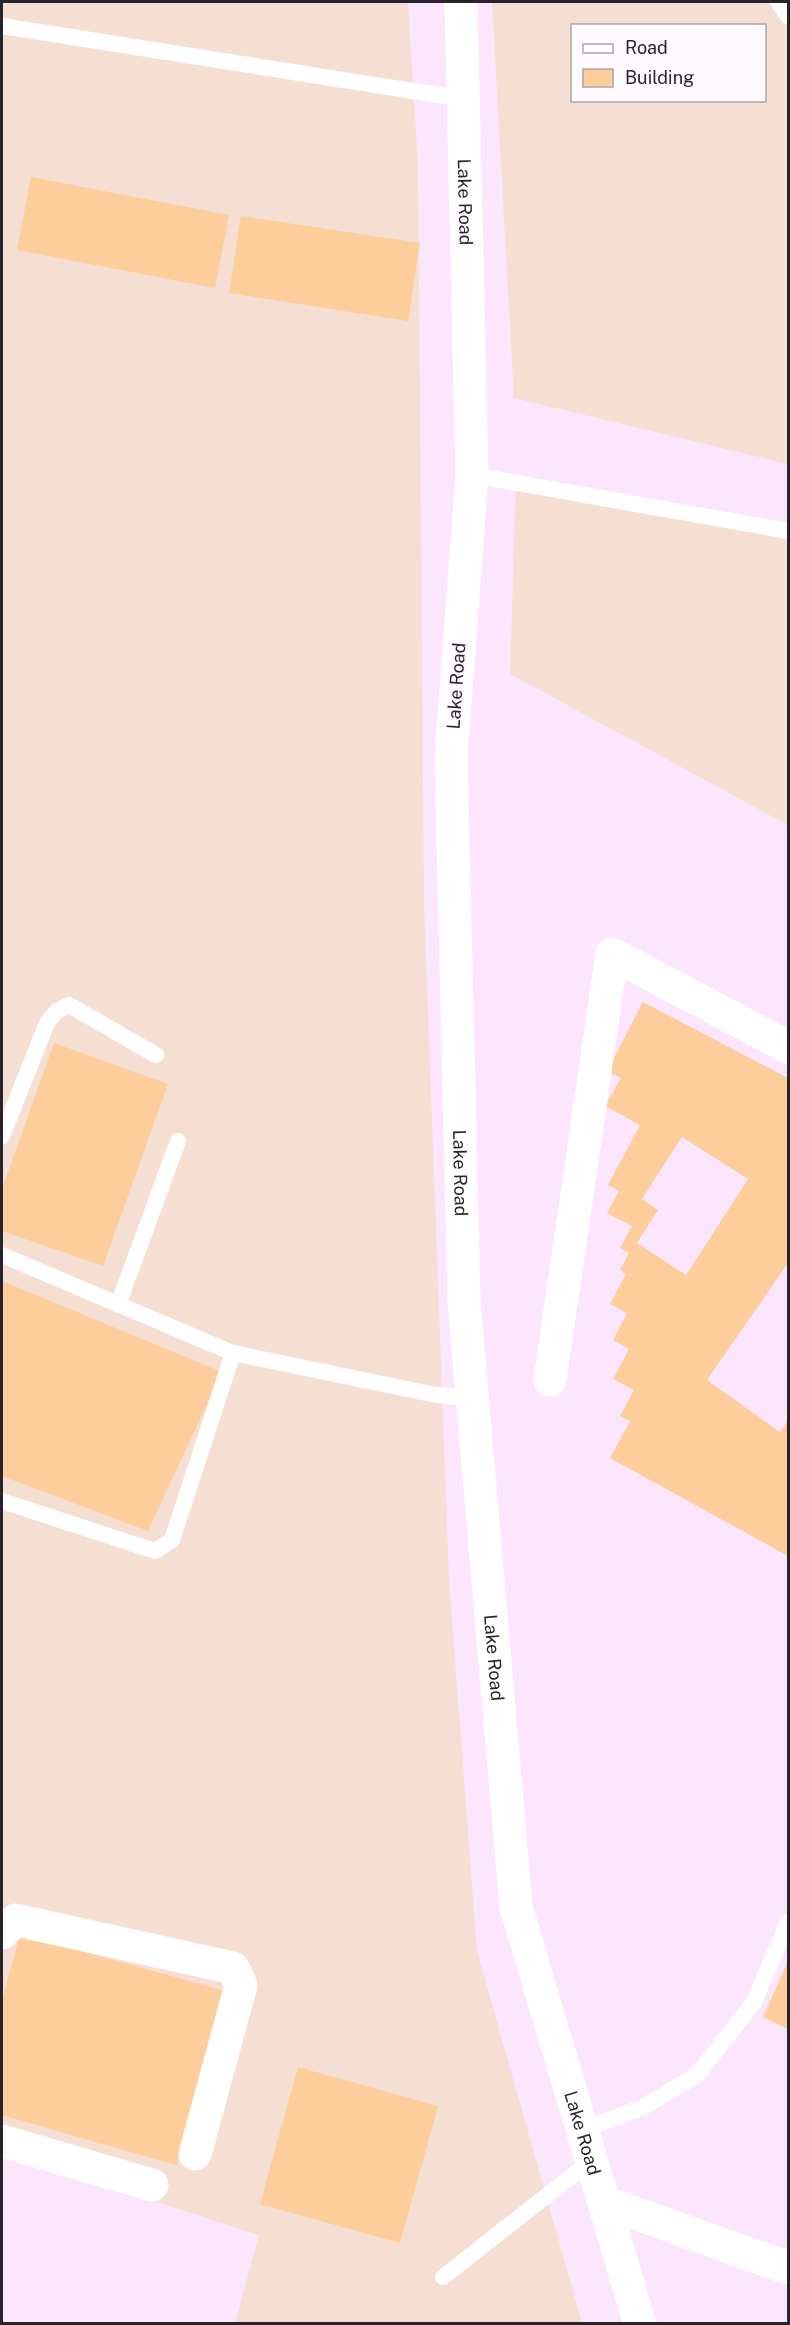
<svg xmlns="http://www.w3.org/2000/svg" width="790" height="2325" font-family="'Public Sans',sans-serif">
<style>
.industrial{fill:#f5dfd2;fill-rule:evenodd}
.building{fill:#fdcd9b;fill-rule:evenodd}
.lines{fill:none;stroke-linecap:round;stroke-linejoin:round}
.lane{stroke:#fff;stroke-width:16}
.street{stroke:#fff;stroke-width:33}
.secondary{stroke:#fff;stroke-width:33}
.labels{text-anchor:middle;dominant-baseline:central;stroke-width:5;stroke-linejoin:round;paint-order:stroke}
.street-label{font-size:18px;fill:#2b232c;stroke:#fefaff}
</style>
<rect width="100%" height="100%" fill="#fce6fe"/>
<g class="industrial">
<path d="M 2,2 L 408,2 L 418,165 L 424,903 L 449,1580 L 477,1951 L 582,2323 L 235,2323 L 259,2235 L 2,2152 Z"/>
<path d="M 492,2 L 788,2 L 788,464 L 514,398 ZM 572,26 L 764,26 L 764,100 L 572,100 Z"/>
<path d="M 516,479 L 788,531 L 788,825 L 510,674 Z"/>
</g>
<g class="building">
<path d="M 31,177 L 229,215 L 215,288 L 17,250 Z"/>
<path d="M 241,216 L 420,243 L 408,321 L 229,293 Z"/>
<path d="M 643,1002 L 788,1078 L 788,1263 L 707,1380 L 780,1432 L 788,1420 L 788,1556 L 610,1458 L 630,1421 L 620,1416 L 634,1390 L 613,1379 L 629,1349 L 613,1340 L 627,1313 L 610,1304 L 626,1274 L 620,1270 L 629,1253 L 620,1248 L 632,1226 L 607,1213 L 619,1191 L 608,1185 L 640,1125 L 605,1106 L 621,1078 L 607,1071 ZM 682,1137 L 748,1179 L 686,1275 L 637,1243 L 658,1210 L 642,1199 Z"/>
<path d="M 54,1043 L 168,1084 L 103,1266 L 2,1231 L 2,1189 Z"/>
<path d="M 2,1281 L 222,1372 L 148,1531 L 2,1476 Z"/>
<path d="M 20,1934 L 225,1991 L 176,2165 L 2,2115 L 2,2002 Z"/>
<path d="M 788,1961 L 788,2029 L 763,2017 Z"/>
<path d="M 298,2067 L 438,2106 L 400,2243 L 260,2204 Z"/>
</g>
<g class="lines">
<g class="lane">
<path d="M 778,2 L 788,16"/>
<path d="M 2,26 L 464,99"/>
<path d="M 472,475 L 788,531"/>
<path d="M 2,1136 L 47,1023 L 57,1011 L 69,1005 L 156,1055"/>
<path d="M 2,1255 L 233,1353 L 431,1394 L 473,1399"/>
<path d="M 118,1305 L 178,1141"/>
<path d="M 2,1501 L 155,1551 L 172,1540 L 233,1353"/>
<path d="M 583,2130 L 643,2107 L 697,2075 L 754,2002 L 788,1922"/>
<path d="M 443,2277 L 591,2161"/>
</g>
<g class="street">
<path d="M 550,1380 L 612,954 L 788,1047"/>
<path d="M 2,1933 L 16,1920 L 233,1968 L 241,1985 L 195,2154"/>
<path d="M 2,2141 L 152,2185"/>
<path d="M 604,2202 L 788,2268"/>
</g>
<path class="secondary" id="s1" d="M 461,2 L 472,475 L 451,757 L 464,1301 L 516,1907 L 640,2324"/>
</g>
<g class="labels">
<g class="street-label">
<text stroke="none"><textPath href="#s1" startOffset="200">Lake Road</textPath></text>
<text transform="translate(456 686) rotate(-86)">Lake Road</text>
<text stroke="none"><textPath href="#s1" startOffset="1172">Lake Road</textPath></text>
<text stroke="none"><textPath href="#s1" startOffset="1658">Lake Road</textPath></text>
<text stroke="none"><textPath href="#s1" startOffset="2144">Lake Road</textPath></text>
</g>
</g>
<rect width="790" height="2325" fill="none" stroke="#2b232c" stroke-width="6"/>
<rect x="571" y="24" width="195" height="78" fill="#fefaff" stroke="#aaa4ab" stroke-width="1.5"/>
<rect x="583" y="44" width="30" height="9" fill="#ffffff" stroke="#aaa4ab" stroke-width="1.5"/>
<text x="625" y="54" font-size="18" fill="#2b232c">Road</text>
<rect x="583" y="69" width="30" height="18" fill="#fdcd9b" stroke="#aaa4ab" stroke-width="1.5"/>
<text x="625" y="84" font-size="18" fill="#2b232c">Building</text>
</svg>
